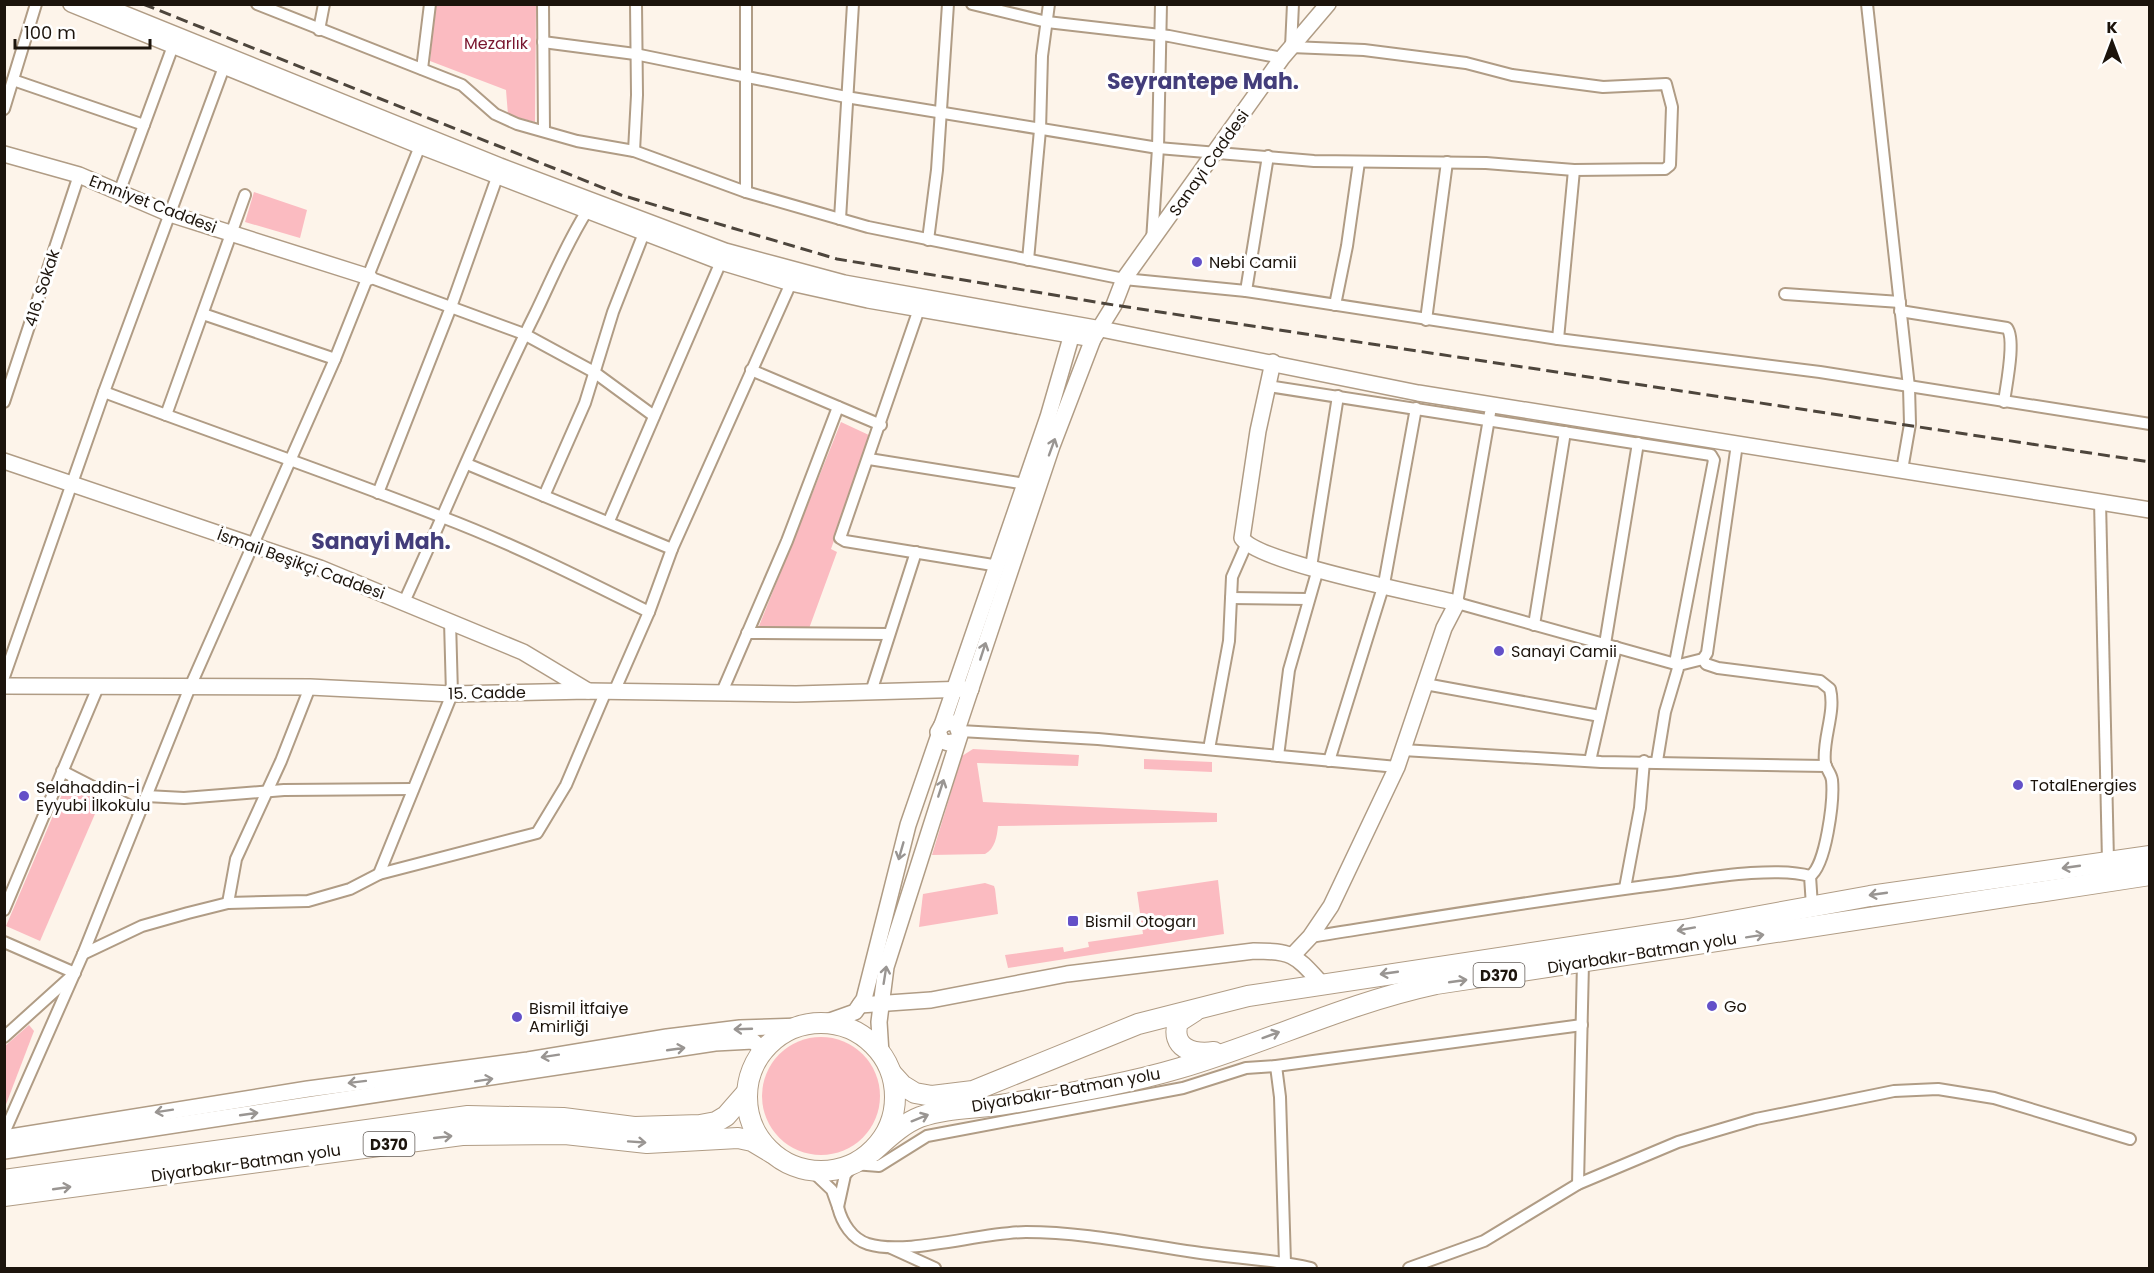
<svg xmlns="http://www.w3.org/2000/svg" width="2154" height="1273" font-family="Poppins,sans-serif">
<style>
.green{fill:#fbbbc1}
.lines{fill:none;stroke-linecap:round;stroke-linejoin:round}
.street-casing{stroke:#b09c85;stroke-width:14}
.secondary-casing{stroke:#b09c85;stroke-width:18}
.highway-casing{stroke:#b09c85;stroke-width:22}
.street{stroke:#fff;stroke-width:10}
.secondary{stroke:#fff;stroke-width:15}
.highway{stroke:#fff;stroke-width:20}
.rail{stroke:#4d453c;stroke-width:3;stroke-dasharray:12 6;stroke-linecap:butt}
.oneway{stroke:#999592}
.poi-dot{fill:#6350c8;stroke:#fff;stroke-width:2}
.labels{text-anchor:middle;dominant-baseline:central;stroke-width:6;stroke-linejoin:round;paint-order:stroke}
.shield{fill:#fff;stroke:#605a55;stroke-width:1.5}
.shield-label{font-size:15px;font-weight:bold;fill:#1c140c}
.park-label{font-size:16px;fill:#79152e;stroke:#fff}
.street-label{font-size:16px;fill:#1c140c;stroke:#fff}
.poi-label{font-size:16px;fill:#1c140c;stroke:#fff;text-anchor:start}
.district-label{font-size:22px;font-weight:bold;fill:#433d7a;stroke:#fff}
</style>
<rect width="100%" height="100%" fill="#fdf4ea"/>
<g class="green">
<path d="M 435,5 L 536,5 L 535,122 L 508,115 L 506,90 L 430,61 Z"/>
<path d="M 254,192 L 307,210 L 300,238 L 245,222 Z"/>
<path d="M 841,422 L 871,436 L 831,549 L 837,552 L 807,634 L 757,631 Z"/>
<path d="M 973,749 L 1079,755 L 1078,766 L 977,763 L 983,802 L 1217,813 L 1217,822 L 998,826 C 997,836 995,849 985,854 L 932,855 L 962,756 Z"/>
<path d="M 1144,759 L 1212,762 L 1212,772 L 1144,769 Z"/>
<path d="M 66,785 L 101,800 L 40,941 L 6,926 Z"/>
<path d="M 1218,880 L 1224,934 L 1008,968 L 1005,955 L 1063,947 L 1064,952 L 1089,947 L 1088,942 L 1143,934 L 1137,892 Z"/>
<path d="M 985,883 L 994,886 L 995,889 L 998,914 L 919,927 L 923,894 Z"/>
<path d="M 29,1025 L 34,1031 L 5,1107 L 5,1046 Z"/>
<circle cx="821" cy="1096" r="59"/>
</g>
<g class="lines">
<g class="street-casing">
<g id="street">
<path d="M 257,4 L 462,85 L 495,114 L 517,124 L 577,141 L 634,151 L 746,192 L 868,227 L 1124,279 L 1246,291 L 1558,339 L 1820,372 L 2150,424"/>
<path d="M 543,4 L 544,131"/>
<path d="M 972,4 L 1047,22 L 1169,36 L 1282,58"/>
<path d="M 1867,4 L 1909,387 L 1910,424 L 1902,470"/>
<path d="M 319,30 L 324,4"/>
<path d="M 543,42 L 635,54 L 846,97 L 1158,148 L 1314,161 L 1486,163 L 1574,170 L 1665,169 L 1670,165 L 1672,107 L 1666,84 L 1603,87 L 1512,75 L 1466,63 L 1364,50 L 1291,47 L 1293,4"/>
<path d="M 422,69 L 430,4"/>
<path d="M 13,80 L 144,125"/>
<path d="M 4,109 L 36,4"/>
<path d="M 634,151 L 637,95 L 636,4"/>
<path d="M 120,190 L 173,46"/>
<path d="M 746,192 L 746,4"/>
<path d="M 840,219 L 853,4"/>
<path d="M 928,240 L 937,170 L 948,4"/>
<path d="M 1152,241 L 1158,148 L 1161,4"/>
<path d="M 1028,260 L 1040,130 L 1042,56 L 1049,4"/>
<path d="M 369,277 L 524,334 L 594,372 L 654,416"/>
<path d="M 1246,291 L 1268,156"/>
<path d="M 1785,294 L 1900,302"/>
<path d="M 1335,305 L 1347,246 L 1359,162"/>
<path d="M 919,309 L 840,538 L 845,541 L 999,566"/>
<path d="M 1900,311 L 2007,328 C 2016,340 2006,386 2004,402"/>
<path d="M 203,314 L 335,359"/>
<path d="M 1426,320 L 1447,162"/>
<path d="M 1558,339 L 1574,170"/>
<path d="M 751,370 L 881,425"/>
<path d="M 1268,386 L 1711,455 L 1714,460 L 1675,663"/>
<path d="M 104,392 C 216,434 330,473 442,517 C 513,544 581,578 649,612"/>
<path d="M 4,402 L 79,175"/>
<path d="M 1490,413 L 1457,603 L 1679,665"/>
<path d="M 166,415 L 245,195"/>
<path d="M 869,459 L 1032,485"/>
<path d="M 467,464 L 672,549"/>
<path d="M 378,493 L 451,307 L 500,169"/>
<path d="M 544,496 L 585,403 L 613,312 L 644,233"/>
<path d="M 2100,501 L 2108,861"/>
<path d="M 609,521 L 723,257"/>
<path d="M 1311,567 L 1338,396"/>
<path d="M 1231,598 L 1308,599"/>
<path d="M 404,602 C 448,506 488,408 535,314 C 552,279 566,244 587,211"/>
<path d="M 1534,625 L 1565,432"/>
<path d="M 747,633 L 889,634"/>
<path d="M 1605,644 L 1638,443"/>
<path d="M 1703,659 L 1706,664 L 1718,668 L 1820,681 L 1830,689 C 1836,713 1822,739 1825,763 C 1826,769 1831,773 1832,780 C 1834,800 1826,866 1810,876"/>
<path d="M 4,677 L 104,392 L 224,67"/>
<path d="M 1425,684 L 1600,716"/>
<path d="M 614,692 L 649,612 L 672,549 L 791,283"/>
<path d="M 722,692 L 787,541 L 838,407"/>
<path d="M 871,692 L 916,552"/>
<path d="M 960,731 L 1098,739 L 1397,767"/>
<path d="M 1209,749 L 1229,641 L 1232,577 L 1246,545"/>
<path d="M 1403,750 L 1601,762 L 1826,766"/>
<path d="M 1278,756 L 1289,670 L 1318,569"/>
<path d="M 1329,761 L 1384,584 L 1416,408"/>
<path d="M 1590,761 L 1616,647"/>
<path d="M 1657,761 L 1665,712 L 1679,665 L 1703,659 L 1707,653 L 1737,444"/>
<path d="M 62,771 L 140,811"/>
<path d="M 146,796 L 184,798 L 284,790 L 413,789"/>
<path d="M 379,874 L 452,694 L 450,621"/>
<path d="M 1625,888 L 1640,808 L 1644,761"/>
<path d="M 228,903 L 236,859 L 281,761 L 310,687"/>
<path d="M 4,910 L 98,687"/>
<path d="M 1310,937 C 1430,918 1550,898 1670,883 C 1707,878 1776,866 1810,876 L 1812,906"/>
<path d="M 4,942 L 75,973 L 4,1037"/>
<path d="M 83,954 L 142,926 L 188,913 L 228,903 L 308,901 L 350,889 L 379,874 L 537,833 L 566,785 L 606,691"/>
<path d="M 1276,1066 L 1280,1097 L 1285,1263"/>
<path d="M 4,1133 L 83,954 L 190,687 L 335,359 L 422,141"/>
<path d="M 812,1171 L 832,1190 L 838,1207 L 845,1175 L 854,1164 L 879,1166 L 927,1136 L 1183,1088 L 1246,1068 L 1276,1066 L 1582,1025"/>
<path d="M 1578,1184 L 1583,963"/>
<path d="M 838,1207 C 842,1223 852,1239 868,1244 C 906,1256 982,1232 1026,1232 C 1083,1232 1138,1244 1194,1252 C 1233,1258 1272,1259 1311,1268"/>
<path d="M 891,1248 L 935,1268"/>
<path d="M 1409,1268 L 1484,1241 L 1578,1184 L 1678,1142 L 1756,1119 L 1894,1091 L 1938,1089 L 1994,1098 L 2130,1139"/>
</g>
</g>
<g class="secondary-casing">
<g id="secondary">
<path d="M 71,4 L 420,146 L 721,262 L 791,283 L 868,300 L 1093,339"/>
<path d="M 100,4 L 500,166 L 725,251 L 844,283 L 1101,329 L 1418,393 L 2150,510"/>
<path d="M 4,154 L 79,175 L 170,214 L 369,277"/>
<path d="M 1273,362 L 1258,431 L 1242,538 C 1256,562 1421,594 1457,603 L 1444,628 L 1397,767 L 1331,906 L 1310,937 L 1293,955"/>
<path d="M 4,461 L 320,568 L 523,652 L 588,691"/>
<path d="M 4,686 L 310,687 L 452,694 L 588,691 L 796,694 L 971,689"/>
<path d="M 942,725 L 1048,417 L 1074,327"/>
<path d="M 958,727 L 1052,446 L 1093,339 L 1114,305 L 1124,279 L 1282,58 L 1328,4"/>
<path d="M 860,1005 L 931,1000 L 1067,974 L 1254,951 C 1293,951 1295,955 1321,983"/>
<path d="M 824,1023 L 855,1012 L 864,999 L 908,825 L 939,735"/>
<path d="M 881,1054 L 879,1022 L 886,967 L 960,735 L 956,724 L 949,722 L 942,725 L 938,732 L 942,741 L 948,743 L 956,741"/>
<path d="M 4,1138 L 308,1089 L 528,1060 L 667,1037 L 740,1028 L 802,1026"/>
<path d="M 4,1151 L 715,1043 L 753,1041 L 764,1051"/>
</g>
</g>
<g class="highway-casing">
<g id="highway">
<path d="M 1195,1011 L 1178,1022 C 1170,1048 1193,1055 1214,1052"/>
<circle cx="821" cy="1097" r="74"/>
<path d="M 892,1074 L 902,1085 L 915,1093 L 932,1096 L 973,1091 L 1138,1024 L 1248,996 L 1683,930 L 1870,896 L 2150,856"/>
<path d="M 872,1152 C 887,1139 902,1124 920,1117 C 947,1107 977,1109 1006,1104 C 1064,1094 1123,1085 1180,1068 C 1268,1042 1344,1004 1436,984 L 2150,875"/>
<path d="M 4,1180 L 468,1116 L 563,1118 L 634,1127 L 700,1125 L 716,1122 L 726,1116 L 747,1092"/>
<path d="M 4,1196 L 462,1135 L 565,1134 L 647,1143 L 738,1138 L 752,1141 L 772,1153"/>
</g>
</g>
<use href="#street" class="street"/>
<use href="#secondary" class="secondary"/>
<use href="#highway" class="highway"/>
<path class="rail" d="M 143,4 L 621,195 L 837,259 L 1114,305 L 2150,462"/>
</g>
<defs><path id="oneway-shaft" d="M-6 0H5M1.5-3L5.5 0L1.5 3" fill="none" stroke-width="1.6" stroke-linecap="round" stroke-linejoin="round" transform="scale(1.5)"/></defs>
<g class="oneway">
<use href="#oneway-shaft" transform="translate(1052 447) rotate(-70)"/>
<use href="#oneway-shaft" transform="translate(983 651) rotate(-72)"/>
<use href="#oneway-shaft" transform="translate(941 788) rotate(-72)"/>
<use href="#oneway-shaft" transform="translate(901 851) rotate(106)"/>
<use href="#oneway-shaft" transform="translate(2071 867) rotate(172)"/>
<use href="#oneway-shaft" transform="translate(1878 894) rotate(172)"/>
<use href="#oneway-shaft" transform="translate(1686 929) rotate(170)"/>
<use href="#oneway-shaft" transform="translate(1755 936) rotate(-9)"/>
<use href="#oneway-shaft" transform="translate(1389 973) rotate(172)"/>
<use href="#oneway-shaft" transform="translate(885 975) rotate(-81)"/>
<use href="#oneway-shaft" transform="translate(1458 981) rotate(-8)"/>
<use href="#oneway-shaft" transform="translate(743 1029) rotate(178)"/>
<use href="#oneway-shaft" transform="translate(1271 1035) rotate(-20)"/>
<use href="#oneway-shaft" transform="translate(676 1049) rotate(-8)"/>
<use href="#oneway-shaft" transform="translate(550 1056) rotate(171)"/>
<use href="#oneway-shaft" transform="translate(484 1080) rotate(-9)"/>
<use href="#oneway-shaft" transform="translate(357 1082) rotate(173)"/>
<use href="#oneway-shaft" transform="translate(164 1111) rotate(171)"/>
<use href="#oneway-shaft" transform="translate(249 1114) rotate(-8)"/>
<use href="#oneway-shaft" transform="translate(920 1118) rotate(-22)"/>
<use href="#oneway-shaft" transform="translate(443 1137) rotate(-6)"/>
<use href="#oneway-shaft" transform="translate(637 1142) rotate(4)"/>
<use href="#oneway-shaft" transform="translate(62 1188) rotate(-8)"/>
</g>
<g class="poi-dot">
<circle cx="1197" cy="262" r="6"/>
<circle cx="1499" cy="651" r="6"/>
<circle cx="2018" cy="785" r="6"/>
<circle cx="24" cy="796" r="6"/>
<rect x="1067" y="915" width="12" height="12" rx="3"/>
<circle cx="1712" cy="1006" r="6"/>
<circle cx="517" cy="1017" r="6"/>
</g>
<g class="labels">
<g class="shield">
<rect x="1473.5" y="963" width="51" height="24" rx="4.5"/>
<rect x="363.5" y="1132" width="51" height="24" rx="4.5"/>
</g>
<g class="shield-label">
<text x="1499" y="975">D370</text>
<text x="389" y="1144">D370</text>
</g>
<g class="park-label">
<text x="496" y="43">Mezarlık</text>
</g>
<g class="street-label">
<text transform="translate(1209 163) rotate(-55)">Sanayi Caddesi</text>
<text transform="translate(153 204) rotate(21)">Emniyet Caddesi</text>
<text transform="translate(42 288) rotate(-72)">416. Sokak</text>
<text transform="translate(301 564) rotate(20)">İsmail Beşikçi Caddesi</text>
<text transform="translate(487 693) rotate(-1)">15. Cadde</text>
<text transform="translate(1642 953) rotate(-9)">Diyarbakır-Batman yolu</text>
<text transform="translate(1066 1090) rotate(-10)">Diyarbakır-Batman yolu</text>
<text transform="translate(246 1163) rotate(-8)">Diyarbakır-Batman yolu</text>
</g>
<g class="poi-label">
<text x="1209" y="262">Nebi Camii</text>
<text x="1511" y="651">Sanayi Camii</text>
<text x="2030" y="785">TotalEnergies</text>
<text x="36" y="787">Selahaddin-İ<tspan x="36" dy="18">Eyyubi İlkokulu</tspan></text>
<text x="1085" y="921">Bismil Otogarı</text>
<text x="1724" y="1006">Go</text>
<text x="529" y="1008">Bismil İtfaiye<tspan x="529" dy="18">Amirliği</tspan></text>
</g>
<g class="district-label">
<text x="1203" y="81">Seyrantepe Mah.</text>
<text x="381" y="541">Sanayi Mah.</text>
</g>
</g>
<rect width="2154" height="1273" fill="none" stroke="#1c140c" stroke-width="12"/>
<g transform="translate(2112 42)" stroke="#ffffff" stroke-width="4.5" paint-order="stroke">
<path d="M0-4.5L10 22L0 15L-10 22Z" fill="#1c140c"/>
<text y="-9" font-size="16" font-weight="bold" text-anchor="middle" fill="#1c140c">K</text>
</g>
<path d="M15 39v9h135v-9" fill="none" stroke="#1c140c" stroke-width="3"/>
<text x="24" y="39" font-size="18" fill="#1c140c" stroke="#ffffff" stroke-width="4.5" paint-order="stroke">100 m</text>
</svg>
